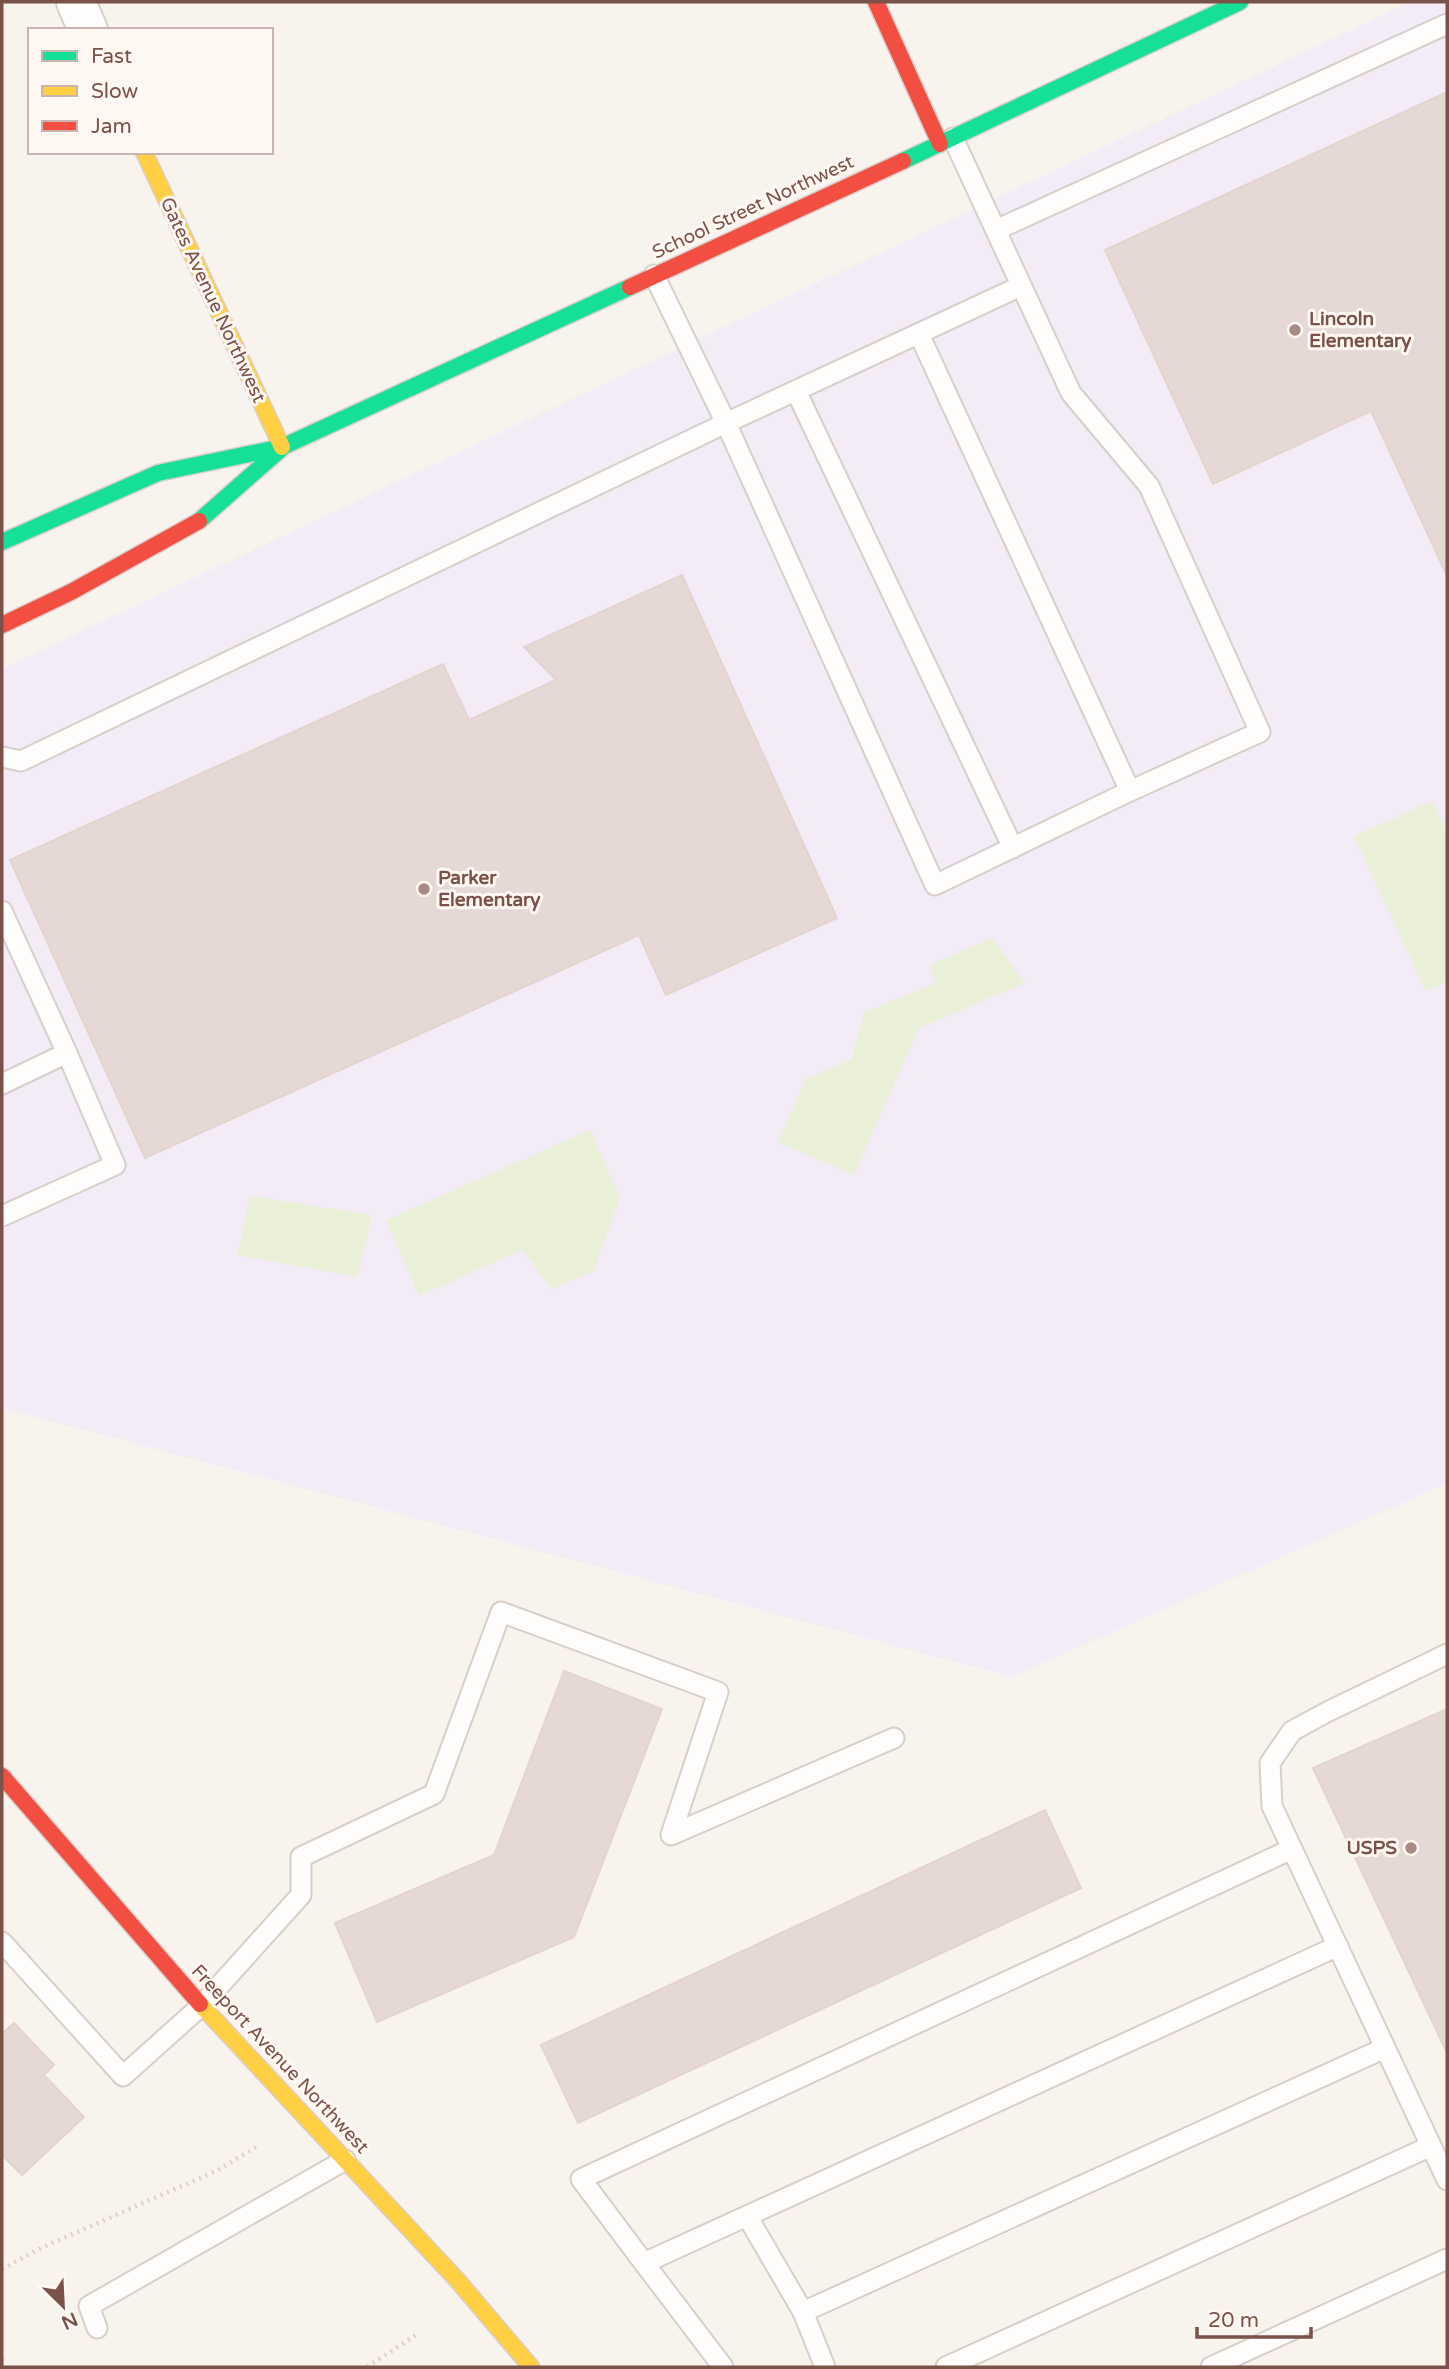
<svg xmlns="http://www.w3.org/2000/svg" width="1449" height="2369" font-family="'Varela Round',sans-serif">
<style>
.education{fill:#f3ebf5}
.green{fill:#eaf0d8}
.building{fill:#e6d9d5;stroke:#e2d4cf;stroke-width:2}
.lines{fill:none;stroke-linecap:round;stroke-linejoin:round}
.lane-casing{stroke:#d8ceca;stroke-width:23}
.street-casing{stroke:#d8ceca;stroke-width:42}
.fast-casing{stroke:#dacfcb;stroke-width:19}
.slow-casing{stroke:#dacfcb;stroke-width:19}
.jam-casing{stroke:#dacfcb;stroke-width:19}
.path{stroke:#dcd1ce;stroke-width:4.5;stroke-dasharray:2 5;stroke-linecap:butt}
.lane{stroke:#fefdfc;stroke-width:19}
.street{stroke:#fefdfc;stroke-width:38}
.fast{stroke:#16e098;stroke-width:16}
.slow{stroke:#ffcf43;stroke-width:16}
.jam{stroke:#f24e42;stroke-width:16}
.poi-dot{fill:#a78a83;stroke:#fff7f1;stroke-width:2.5}
.labels{text-anchor:middle;dominant-baseline:central;stroke-width:6;stroke-linejoin:round;paint-order:stroke}
.street-label{font-size:19px;fill:#7b524a;stroke:#fff7f1}
.poi-label{font-size:19px;font-weight:bold;fill:#7b524a;stroke:#fff7f1;text-anchor:start}
</style>
<rect width="100%" height="100%" fill="#f9f3ee"/>
<path class="education" d="M 1410,2 L 1447,2 L 1447,1483 L 1012,1677 L 2,1408 L 2,669 Z"/>
<g class="green">
<path d="M 1433,801 L 1447,833 L 1447,982 L 1426,992 L 1354,836 Z"/>
<path d="M 992,938 L 1025,983 L 919,1028 L 854,1175 L 778,1142 L 806,1079 L 851,1060 L 865,1012 L 936,983 L 929,965 Z"/>
<path d="M 590,1130 L 620,1198 L 594,1271 L 552,1289 L 522,1250 L 419,1296 L 386,1220 Z"/>
<path d="M 250,1196 L 372,1215 L 357,1277 L 237,1255 Z"/>
</g>
<g class="building">
<path d="M 1447,92 L 1447,576 L 1371,411 L 1213,484 L 1105,250 Z"/>
<path d="M 682,575 L 837,918 L 666,995 L 639,935 L 145,1158 L 10,860 L 443,664 L 469,720 L 556,680 L 524,647 Z"/>
<path d="M 564,1671 L 662,1709 L 574,1937 L 377,2022 L 335,1923 L 494,1855 Z"/>
<path d="M 1447,1709 L 1447,2053 L 1313,1768 Z"/>
<path d="M 1045,1810 L 1081,1888 L 578,2123 L 541,2045 Z"/>
<path d="M 14,2023 L 54,2065 L 44,2075 L 84,2117 L 22,2175 L 2,2155 L 2,2034 Z"/>
</g>
<g class="lines">
<g class="lane-casing">
<g id="lane">
<path d="M 953,138 L 1071,393 L 1149,486 L 1260,732 L 1130,791 L 935,885 L 726,423 L 1021,286"/>
<path d="M 996,230 L 1447,24"/>
<path d="M 919,334 L 1130,791"/>
<path d="M 796,391 L 1013,848"/>
<path d="M 2,757 L 21,761 L 726,423 L 654,275"/>
<path d="M 2,911 L 67,1053 L 115,1165 L 2,1216"/>
<path d="M 2,1084 L 67,1053"/>
<path d="M 1447,1654 L 1327,1712 L 1292,1731 L 1270,1763 L 1272,1806 L 1447,2180"/>
<path d="M 2,1942 L 123,2076 L 201,2006 L 301,1895 L 301,1857 L 434,1794 L 501,1612 L 718,1692 L 671,1835 L 894,1738"/>
<path d="M 747,2216 L 803,2312 L 1385,2048"/>
<path d="M 644,2263 L 581,2179 L 1292,1849"/>
<path d="M 803,2312 L 825,2367"/>
<path d="M 97,2328 L 89,2306 L 345,2160"/>
<path d="M 723,2367 L 644,2263 L 1338,1946"/>
<path d="M 946,2367 L 1431,2146"/>
<path d="M 1211,2367 L 1447,2259"/>
</g>
</g>
<g class="street-casing">
<path id="street" d="M 76,2 L 88,30"/>
</g>
<g class="fast-casing">
<g id="fast">
<path d="M 903,161 L 1240,2"/>
<path d="M 199,521 L 281,449"/>
<path d="M 2,542 L 158,473 L 282,447 L 630,287"/>
</g>
</g>
<g class="slow-casing">
<g id="slow">
<path d="M 144,152 L 282,447"/>
<path d="M 200,2004 L 458,2281 L 531,2367"/>
</g>
</g>
<g class="jam-casing">
<g id="jam">
<path d="M 876,2 L 940,144"/>
<path d="M 630,287 L 903,161"/>
<path d="M 2,625 L 71,592 L 199,521"/>
<path d="M 2,1776 L 200,2004"/>
</g>
</g>
<g class="path">
<path d="M 2,2269 L 39,2249 L 218,2170 L 258,2146"/>
<path d="M 2,2359 L 4,2367"/>
<path d="M 367,2367 L 419,2333"/>
</g>
<use href="#lane" class="lane"/>
<use href="#street" class="street"/>
<use href="#fast" class="fast"/>
<use href="#slow" class="slow"/>
<use href="#jam" class="jam"/>
</g>
<g class="poi-dot">
<circle cx="1295" cy="330" r="7"/>
<circle cx="424" cy="889" r="7"/>
<circle cx="1411" cy="1848" r="7"/>
</g>
<g class="labels">
<g class="street-label">
<text transform="translate(753 207) rotate(-25)">School Street Northwest</text>
<text transform="translate(213 300) rotate(65)">Gates Avenue Northwest</text>
<text transform="translate(280 2059) rotate(47)">Freeport Avenue Northwest</text>
</g>
<g class="poi-label">
<text x="1309" y="319">Lincoln<tspan x="1309" dy="22">Elementary</tspan></text>
<text x="438" y="878">Parker<tspan x="438" dy="22">Elementary</tspan></text>
<text x="1397" y="1848" text-anchor="end">USPS</text>
</g>
</g>
<rect width="1449" height="2369" fill="none" stroke="#7b524a" stroke-width="7"/>
<rect x="28" y="28" width="245" height="126" fill="#fff7f1" stroke="#cab5ae" stroke-width="2"/>
<rect x="42" y="51" width="35" height="10" fill="#16e098" stroke="#cab5ae" stroke-width="2"/>
<text x="91" y="63" font-size="21" fill="#7b524a">Fast</text>
<rect x="42" y="86" width="35" height="10" fill="#ffcf43" stroke="#cab5ae" stroke-width="2"/>
<text x="91" y="98" font-size="21" fill="#7b524a">Slow</text>
<rect x="42" y="121" width="35" height="10" fill="#f24e42" stroke="#cab5ae" stroke-width="2"/>
<text x="91" y="133" font-size="21" fill="#7b524a">Jam</text>
<g transform="translate(63 2306) rotate(156)" stroke="#fff7f1" stroke-width="5" paint-order="stroke">
<path d="M0-5L12 26L0 18L-12 26Z" fill="#7b524a"/>
<text y="-10" font-size="19" font-weight="bold" text-anchor="middle" fill="#7b524a">N</text>
</g>
<path d="M1197 2327v10h114v-10" fill="none" stroke="#7b524a" stroke-width="3.5"/>
<text x="1208" y="2327" font-size="21" fill="#7b524a" stroke="#fff7f1" stroke-width="5" paint-order="stroke">20 m</text>
</svg>
